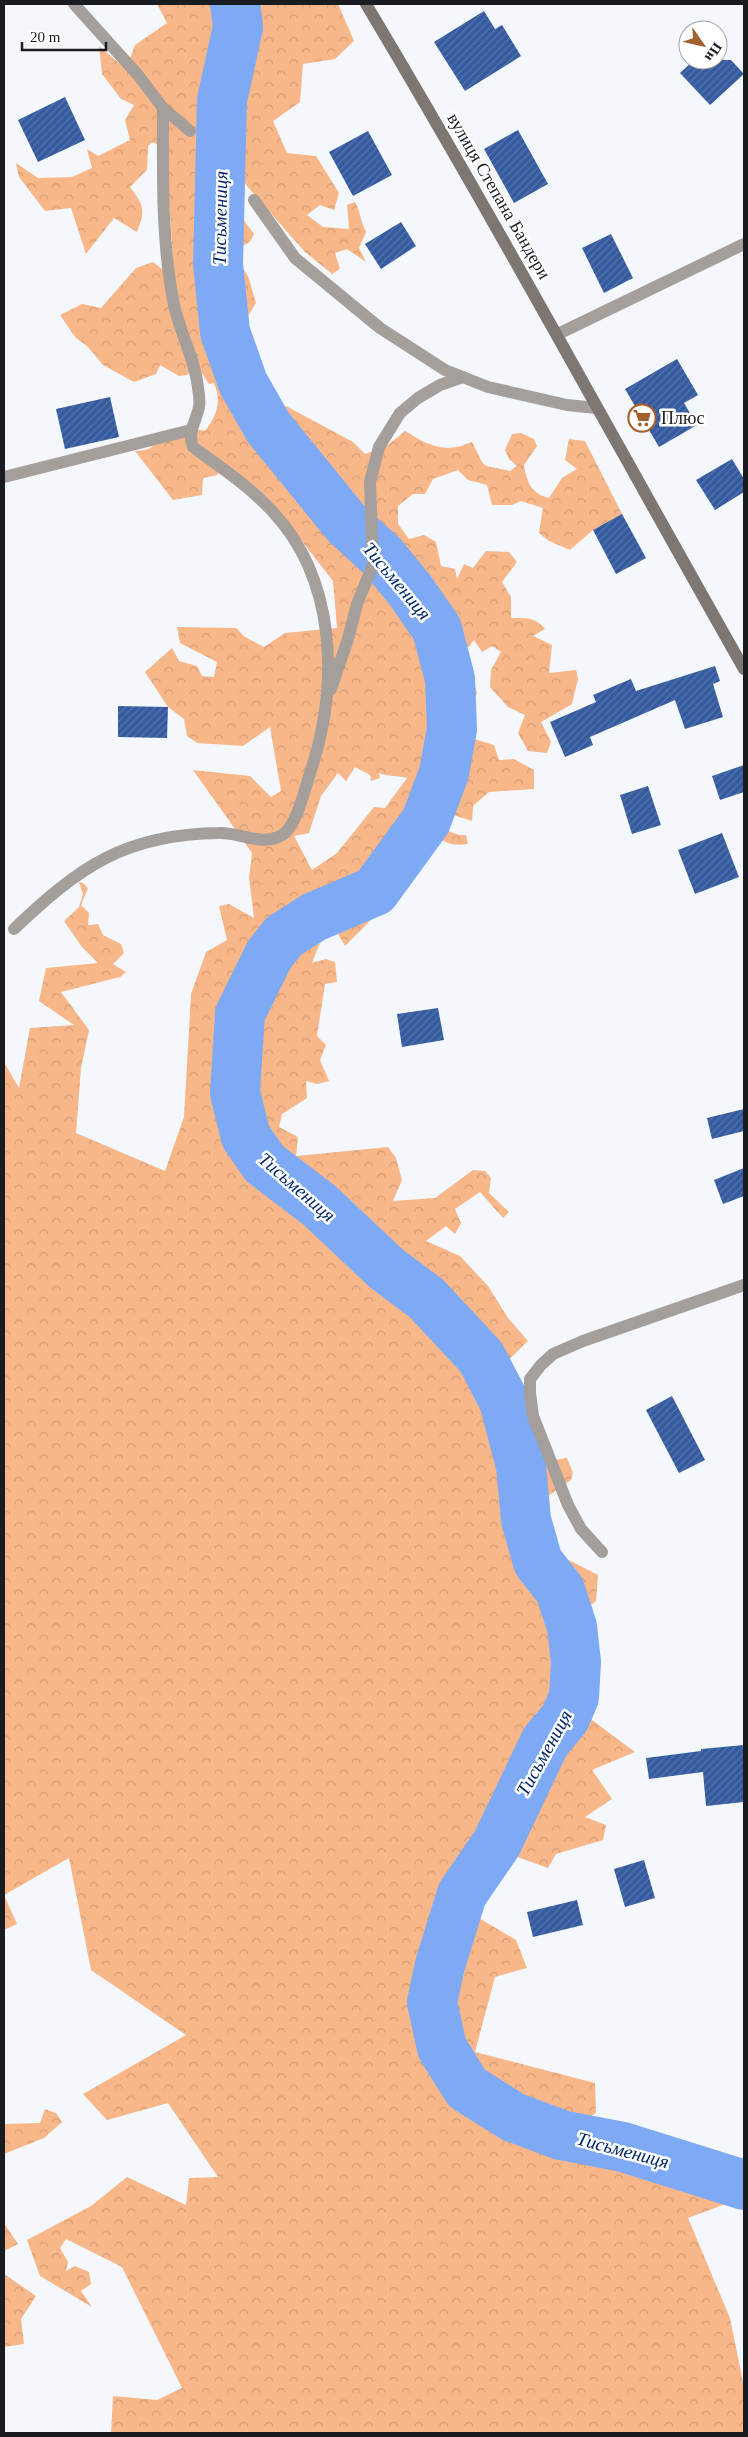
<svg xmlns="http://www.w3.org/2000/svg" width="748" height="2437" font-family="Georgia,serif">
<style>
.forest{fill:url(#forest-crowns);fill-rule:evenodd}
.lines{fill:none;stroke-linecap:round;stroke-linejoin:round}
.river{stroke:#7eaaf5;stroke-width:50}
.building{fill:url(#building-hatch)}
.service{stroke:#a59f9b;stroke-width:12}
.minor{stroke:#a59f9b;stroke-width:12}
.secondary{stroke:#7e7670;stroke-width:12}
.labels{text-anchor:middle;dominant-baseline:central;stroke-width:5;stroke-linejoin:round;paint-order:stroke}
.street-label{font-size:18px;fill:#181b20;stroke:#fff}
.poi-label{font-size:18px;fill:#181b20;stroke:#fff;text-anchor:start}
.water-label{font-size:19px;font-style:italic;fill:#032869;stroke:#fff}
</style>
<defs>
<pattern id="forest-crowns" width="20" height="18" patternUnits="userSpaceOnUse" patternTransform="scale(1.25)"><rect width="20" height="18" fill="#f8b789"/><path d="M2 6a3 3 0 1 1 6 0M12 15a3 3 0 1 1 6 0" fill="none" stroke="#d49d76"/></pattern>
<pattern id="building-hatch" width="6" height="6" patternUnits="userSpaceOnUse" patternTransform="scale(1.25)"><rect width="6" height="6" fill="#345ba0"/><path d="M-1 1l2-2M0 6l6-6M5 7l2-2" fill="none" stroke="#5673a7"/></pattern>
</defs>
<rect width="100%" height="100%" fill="#f4f7fc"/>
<g class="forest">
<path d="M 157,4 L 338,4 L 354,41 L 335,59 L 303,64 L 300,102 L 273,121 L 287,153 L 316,156 L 339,193 L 334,210 L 320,205 L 307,215 L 323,227 L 349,229 L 347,205 L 355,202 C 361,212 360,221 366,232 L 359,248 L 366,262 L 347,249 L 335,253 L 340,269 L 332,274 L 304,251 L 240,178 L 233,190 L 243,200 L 237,211 L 254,234 L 250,242 L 242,246 L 238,257 L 226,243 L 226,256 L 230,266 L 242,267 L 248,276 L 256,303 L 235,337 L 247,355 L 247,366 L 266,377 L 257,390 L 269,402 L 273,418 L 286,406 L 353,442 L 365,454 L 388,445 L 405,431 C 429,446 445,454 472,442 C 488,472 477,463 510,471 L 517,466 L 509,459 L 505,450 L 512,434 L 521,433 L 534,439 L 537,446 L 524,465 C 527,483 531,493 549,498 L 562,478 L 577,469 L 565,460 L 569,439 L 585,441 L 622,514 L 593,530 L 570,550 L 549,541 L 539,533 L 543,508 L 521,501 L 512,505 L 492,505 L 487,485 L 468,480 L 458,470 L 433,479 L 425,494 L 413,494 L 398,506 L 398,524 L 409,539 L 424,535 L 436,542 L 441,566 L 455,569 L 457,579 L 464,564 L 473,568 L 486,551 L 509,552 L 517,562 L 502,582 L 511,597 L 511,618 C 525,618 536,617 545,629 L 533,636 L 552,645 L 549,673 L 576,670 L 578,679 L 572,704 L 541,722 L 551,742 L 547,753 L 528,751 L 518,733 L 525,715 L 508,707 L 490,687 L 491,670 L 501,652 L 492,646 L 482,652 L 474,640 L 457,661 L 471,672 L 477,693 L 463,730 L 471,738 L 494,745 L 499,760 L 514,759 L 534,770 L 534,789 L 489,792 L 473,806 L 472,821 L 431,808 C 438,823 448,836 466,835 L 468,844 C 436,848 442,832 416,819 L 418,845 L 386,862 L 394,897 L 345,946 L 334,927 L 322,938 L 312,963 L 326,959 L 335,962 L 337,982 L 325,984 L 317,1036 L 326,1045 L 320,1060 L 329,1081 L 317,1084 L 306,1081 L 307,1098 L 282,1114 L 279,1127 L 298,1137 L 296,1156 L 388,1147 L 396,1158 L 402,1180 L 393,1201 L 435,1198 L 473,1170 L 485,1171 L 491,1178 L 489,1193 L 509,1212 L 503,1218 L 480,1192 L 455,1209 L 461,1223 L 455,1234 L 446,1226 L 426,1241 L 460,1256 L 488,1286 L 508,1318 L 528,1341 L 477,1391 L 501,1439 L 540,1462 L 567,1458 L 573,1473 L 571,1480 L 541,1501 L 520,1535 L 598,1575 L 596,1601 L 558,1633 L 600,1652 L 592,1720 L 635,1752 L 592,1770 L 612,1799 L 585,1817 L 606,1825 L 603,1840 L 556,1854 L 548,1868 L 509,1854 L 472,1914 L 516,1940 L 527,1968 L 495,1977 L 475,2052 L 595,2083 L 596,2113 L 584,2120 L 476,2076 L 457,2092 L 487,2114 L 552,2139 L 744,2197 L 688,2218 L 730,2318 L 744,2387 L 744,2433 L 111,2433 L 113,2396 L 157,2400 L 182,2388 L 122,2267 L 66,2239 L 60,2248 L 68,2262 L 66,2271 L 75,2266 L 89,2272 L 91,2284 L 81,2291 L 92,2307 L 40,2276 L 27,2240 L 91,2206 L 127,2177 L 186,2205 L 189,2178 L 218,2177 L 168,2103 L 107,2120 L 83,2094 L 186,2035 L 91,1970 L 69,1858 L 4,1895 L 17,1924 L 4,1930 L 4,1062 L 19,1088 L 30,1028 L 74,1025 L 39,1001 L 46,968 L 98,963 L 82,947 L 64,921 L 79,907 L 83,894 L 79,882 L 83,883 L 88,888 L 81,905 L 89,913 L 88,925 L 98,924 L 103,935 L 121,944 L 124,953 L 113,964 L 126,972 L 120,977 L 61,992 L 89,1030 L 81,1068 L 76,1133 L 165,1171 L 184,1117 L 191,994 L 206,952 L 227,940 L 219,906 L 229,904 L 254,918 L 249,878 L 252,853 L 193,770 L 250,776 L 271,797 L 281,791 L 270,727 L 243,746 L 197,743 L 187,736 L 184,719 L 168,707 L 145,672 L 172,648 L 179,661 L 197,666 L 202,676 L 214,677 L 217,662 L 180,643 L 177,627 L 236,628 L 245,637 L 264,647 L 285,633 L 337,628 L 333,581 L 298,536 L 225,466 L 217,475 L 203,478 L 202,495 L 173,500 L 135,451 C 156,450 150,445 166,436 C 175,431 195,428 205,431 C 217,415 222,402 214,383 L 209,384 L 196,364 L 187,375 L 179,376 L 160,365 L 156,374 L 134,382 L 103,365 L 87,346 L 76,338 L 60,315 L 82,304 L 101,308 L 136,268 L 153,262 L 174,278 L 166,150 L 153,142 L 148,146 L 147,170 L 130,187 C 145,207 145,210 137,232 L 114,218 L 86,254 L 71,208 L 45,211 L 19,177 L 16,163 L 38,178 L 72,177 L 92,168 L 87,149 L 98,156 L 130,140 L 125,120 L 134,105 L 121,99 L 102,74 L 99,46 L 126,69 L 135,45 L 167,23 ZM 435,676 L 455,678 L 452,714 L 440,738 ZM 355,767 L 370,775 L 371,781 L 380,778 L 379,773 C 388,777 396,775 407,778 L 385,808 L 374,807 L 337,853 L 312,870 L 294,836 L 309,833 L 321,796 L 338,773 L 346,781 Z"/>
<path d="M 45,2109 L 56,2113 L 62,2122 L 44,2138 L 4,2154 L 4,2124 L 40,2123 Z"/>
<path d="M 4,2223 L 18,2244 L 4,2251 Z"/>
<path d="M 4,2274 L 36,2296 L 21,2319 L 24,2344 L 4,2347 Z"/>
</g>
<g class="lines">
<path class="river" d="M 235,4 L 238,27 L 222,100 L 218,264 L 225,332 L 243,383 L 268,427 L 346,523 L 383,557 L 410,590 L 437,629 L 450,679 L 452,729 L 444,773 L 426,821 L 375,891 L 314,917 L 284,936 L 269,955 L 240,1014 L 235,1093 L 246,1137 L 265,1164 L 319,1205 L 387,1269 L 426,1298 L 481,1357 L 504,1401 L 521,1466 L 526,1520 L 538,1562 L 560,1590 L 572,1627 L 576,1662 L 574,1697 L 565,1718 L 545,1742 L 497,1843 L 462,1894 L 440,1965 L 432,2002 L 442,2048 L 467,2088 L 513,2117 L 561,2135 L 623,2147 L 744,2185"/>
</g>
<g class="building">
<path d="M 484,11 L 495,29 L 502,25 L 521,56 L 465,91 L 434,42 Z"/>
<path d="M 694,60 L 731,60 L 744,74 L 710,105 L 680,73 Z"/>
<path d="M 65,97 L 85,140 L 38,162 L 18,120 Z"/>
<path d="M 518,130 L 548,184 L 514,203 L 484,149 Z"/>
<path d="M 368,131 L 392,175 L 353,196 L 329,152 Z"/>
<path d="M 401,222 L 416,246 L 381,269 L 365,244 Z"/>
<path d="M 611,234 L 633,278 L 604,293 L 582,248 Z"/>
<path d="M 677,359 L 698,395 L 684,403 L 697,425 L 659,447 L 625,389 Z"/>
<path d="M 110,397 L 119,437 L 65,449 L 56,409 Z"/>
<path d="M 732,459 L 744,479 L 744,492 L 715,510 L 696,480 Z"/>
<path d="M 622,514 L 646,558 L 616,574 L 593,530 Z"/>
<path d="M 715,666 L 720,681 L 713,684 L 723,717 L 685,729 L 675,700 L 590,737 L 593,745 L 565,757 L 550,722 L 596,702 L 593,695 L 631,679 L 636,691 Z"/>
<path d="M 118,706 L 168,707 L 167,738 L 118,737 Z"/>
<path d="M 744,765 L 744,792 L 720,800 L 712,776 Z"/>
<path d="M 648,786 L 661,825 L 632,834 L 620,795 Z"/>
<path d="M 722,833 L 739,877 L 695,894 L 678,850 Z"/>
<path d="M 438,1008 L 444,1040 L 402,1047 L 397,1014 Z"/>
<path d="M 744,1109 L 744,1131 L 712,1139 L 707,1118 Z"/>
<path d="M 744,1168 L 744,1196 L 723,1204 L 714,1180 Z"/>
<path d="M 672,1396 L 705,1460 L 679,1473 L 646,1410 Z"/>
<path d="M 744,1745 L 744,1802 L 706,1806 L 703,1772 L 649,1779 L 646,1758 L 701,1751 L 701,1749 Z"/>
<path d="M 644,1860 L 655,1898 L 625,1907 L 614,1869 Z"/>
<path d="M 577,1900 L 583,1925 L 533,1937 L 527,1912 Z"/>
</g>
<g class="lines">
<g class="service">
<path d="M 558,334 L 744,244"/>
<path d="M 4,477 L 191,430"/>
<path d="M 331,689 L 348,639 L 357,604 L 373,565 L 370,482 L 379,447 L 400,413 L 418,398 L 440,385 L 463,377"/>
<path d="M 14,929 C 79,867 125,834 219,833 C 240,832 262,847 282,835 C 297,827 306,784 312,767 C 339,682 336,579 272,511 C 249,486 220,467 193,447 C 187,432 196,422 199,407 C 200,402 199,394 198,388 C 195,359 180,333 174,305 C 161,240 163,174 163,108"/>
<path d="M 602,1552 L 581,1529 L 568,1505 L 533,1416 L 530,1393 L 530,1379 L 541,1365 L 553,1354 L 583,1341 L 744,1285"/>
</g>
<g class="minor">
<path d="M 74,4 L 138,75 L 163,108 L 190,131"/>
<path d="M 254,200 L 295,258 L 380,328 L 445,370 L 488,387 L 567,405 L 596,408"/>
</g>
<path class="secondary" d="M 366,4 C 497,223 618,447 744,669"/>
</g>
<defs>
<g id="supermarket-ring" transform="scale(1.4375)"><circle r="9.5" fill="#fff" stroke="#a2612d" stroke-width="1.5"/><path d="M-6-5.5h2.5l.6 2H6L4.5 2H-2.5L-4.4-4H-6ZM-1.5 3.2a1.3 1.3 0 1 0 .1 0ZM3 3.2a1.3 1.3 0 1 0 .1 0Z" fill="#a2612d"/></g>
</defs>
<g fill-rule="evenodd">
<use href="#supermarket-ring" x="642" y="418"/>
</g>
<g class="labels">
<g class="street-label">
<text transform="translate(499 196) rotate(60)">вулиця Степана Бандери</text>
</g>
<g class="poi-label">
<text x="661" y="418">Плюс</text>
</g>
<g class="water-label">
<text transform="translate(220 218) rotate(-89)">Тисьмениця</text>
<text transform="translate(397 581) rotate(50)">Тисьмениця</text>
<text transform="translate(297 1187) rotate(41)">Тисьмениця</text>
<text transform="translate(544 1753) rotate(-61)">Тисьмениця</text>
<text transform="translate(623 2150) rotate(15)">Тисьмениця</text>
</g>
</g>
<rect width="748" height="2437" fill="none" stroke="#181b20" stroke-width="10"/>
<g transform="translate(703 45) rotate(124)"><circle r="24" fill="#ffffff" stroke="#a3a4a6"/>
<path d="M0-4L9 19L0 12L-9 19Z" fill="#a2612d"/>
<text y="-8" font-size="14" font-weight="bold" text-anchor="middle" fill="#181b20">Пн</text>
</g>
<path d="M22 42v8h84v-8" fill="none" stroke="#181b20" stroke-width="2.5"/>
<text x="30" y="42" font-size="15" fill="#181b20" stroke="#ffffff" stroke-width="4" paint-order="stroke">20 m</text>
</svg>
